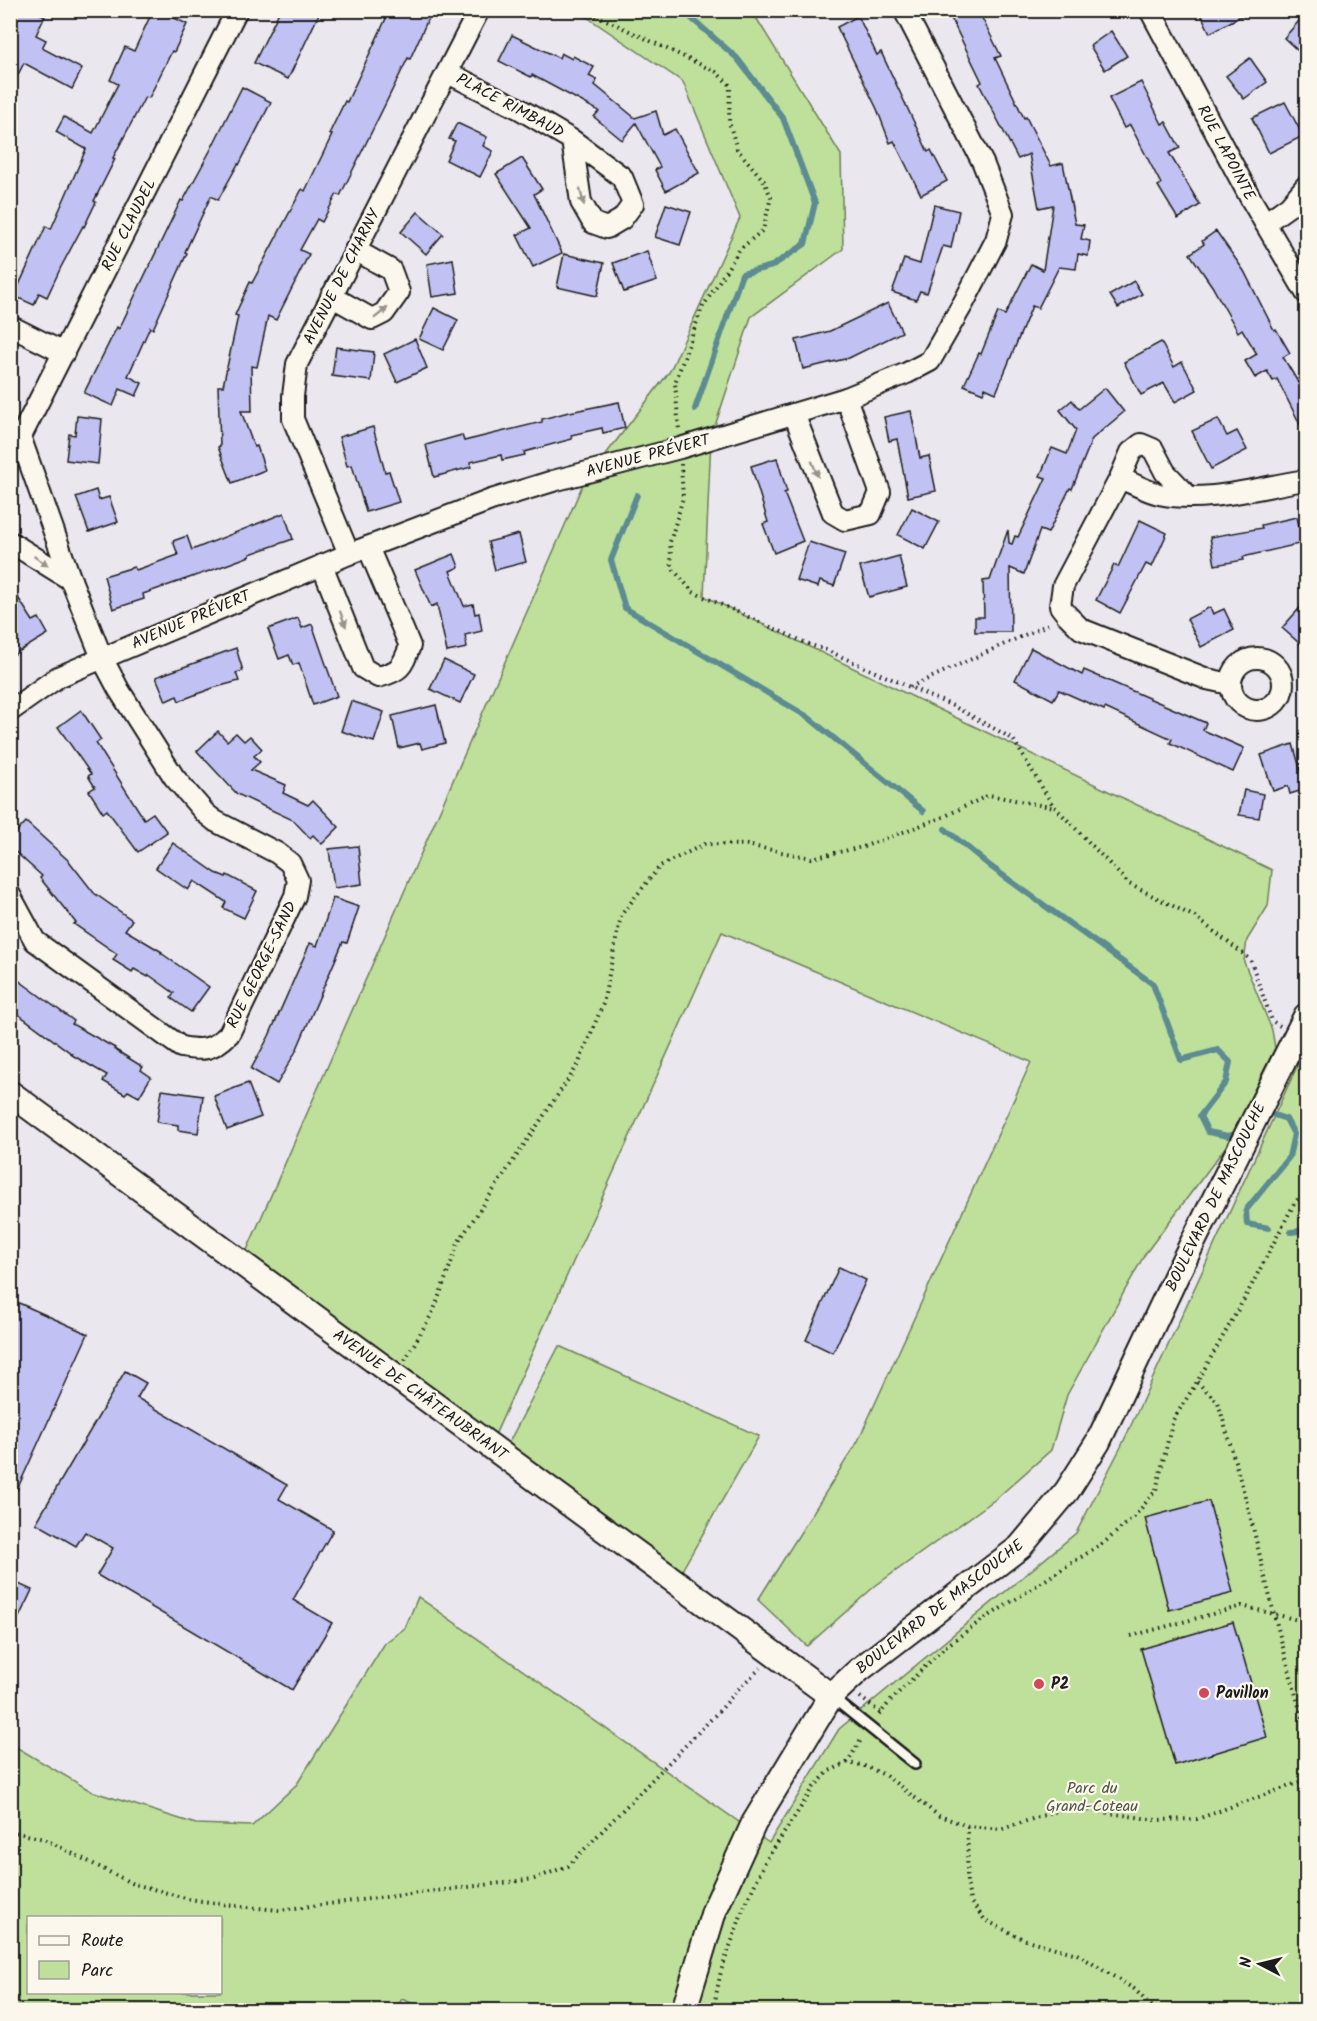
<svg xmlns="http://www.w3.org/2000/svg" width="1317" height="2021" font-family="Kalam,sans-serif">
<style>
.green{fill:#bee09a;stroke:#6d7e5b;stroke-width:1.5;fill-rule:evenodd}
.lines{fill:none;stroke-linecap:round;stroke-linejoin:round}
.stream{stroke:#5c8b92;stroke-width:6}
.building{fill:#c1c1f3;stroke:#1c1c1c;stroke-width:1.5}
.service-casing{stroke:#1c1c1c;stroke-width:14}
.minor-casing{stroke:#1c1c1c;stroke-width:24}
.tertiary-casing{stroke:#1c1c1c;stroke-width:28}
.path{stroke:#1c1c1c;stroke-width:4;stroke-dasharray:1.5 4.5;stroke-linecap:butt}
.service{stroke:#fbf7ec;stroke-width:9}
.minor{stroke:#fbf7ec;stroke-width:20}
.tertiary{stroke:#fbf7ec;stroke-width:24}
.oneway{fill:#97948e}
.poi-dot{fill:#d1495b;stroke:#fbf7ec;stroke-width:2}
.labels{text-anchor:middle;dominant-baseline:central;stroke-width:4.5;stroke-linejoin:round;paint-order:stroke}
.street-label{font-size:16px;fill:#1c1c1c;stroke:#fbf7ec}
.poi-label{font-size:16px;font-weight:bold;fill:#1c1c1c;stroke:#fbf7ec;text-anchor:start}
.park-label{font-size:16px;fill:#4d5742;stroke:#fbf7ec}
</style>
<rect width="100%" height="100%" fill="#eae7ee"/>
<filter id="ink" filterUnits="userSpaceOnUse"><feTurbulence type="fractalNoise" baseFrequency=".0167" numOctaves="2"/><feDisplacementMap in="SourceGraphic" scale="12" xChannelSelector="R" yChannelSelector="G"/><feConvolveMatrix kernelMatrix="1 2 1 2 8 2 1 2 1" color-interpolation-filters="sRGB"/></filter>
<g filter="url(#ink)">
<g class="green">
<path d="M 578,11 L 752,11 L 841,155 L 843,249 L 751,317 L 711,438 L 704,596 L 1272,870 L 1268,906 L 1247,940 L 1244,962 L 1272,1030 L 1275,1048 L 1227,1145 L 1145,1254 L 1067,1395 L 1051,1450 L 997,1498 L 875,1586 L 807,1646 L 758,1600 L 858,1441 L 1031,1062 L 722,932 L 490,1446 L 240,1266 L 583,484 L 670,371 L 740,218 L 683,82 Z"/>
<path d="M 1306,1047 L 1306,2010 L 427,2010 L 402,1999 L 395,2010 L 11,2010 L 11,1744 L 91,1791 L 196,1824 L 252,1826 L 297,1784 L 385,1643 L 405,1628 L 418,1597 L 769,1843 L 839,1729 L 1076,1533 L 1121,1447 ZM 28,1918 L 220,1918 L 220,1992 L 28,1992 Z"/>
<path d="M 559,1346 L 759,1436 L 681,1572 L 506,1448 Z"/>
</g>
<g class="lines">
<g class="stream">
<path d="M 679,10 L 689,16 L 737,58 L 783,118 L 815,203 L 805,244 L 772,266 L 742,274 L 695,409"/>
<path d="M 637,495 L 611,560 L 625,608 L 808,717 L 923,811"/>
<path d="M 945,829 L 990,866 L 1153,984 L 1181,1060 L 1218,1050 L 1230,1062 L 1226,1082 L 1200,1116 L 1208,1132 L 1228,1136 L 1231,1135"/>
<path d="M 1269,1228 L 1247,1224 L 1246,1210 L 1289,1157 L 1294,1134 L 1286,1119 L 1274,1115"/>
<path d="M 1291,1232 L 1306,1230"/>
</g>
</g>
<g class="building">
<path d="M 18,10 L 32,10 L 45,16 L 36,35 L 46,40 L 42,48 L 82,69 L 72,89 L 24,63 L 10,90 L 10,27 Z"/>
<path d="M 153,10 L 158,10 L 187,24 L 174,52 L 172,51 L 149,98 L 145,97 L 113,158 L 115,159 L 94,201 L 96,202 L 84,227 L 83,226 L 61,267 L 47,297 L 39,293 L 34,305 L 14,296 L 46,226 L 51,229 L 86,149 L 56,132 L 64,117 L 93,133 L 118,84 L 110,80 L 125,47 L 134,51 Z"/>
<path d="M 280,10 L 311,10 L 319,14 L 288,79 L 254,63 Z"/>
<path d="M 390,10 L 432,10 L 410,59 L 408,58 L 340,196 L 337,194 L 322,222 L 317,219 L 300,250 L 309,254 L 276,320 L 268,316 L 257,367 L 251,366 L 252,411 L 241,411 L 254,447 L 257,446 L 265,470 L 232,483 L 218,447 L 220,446 L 218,386 L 223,386 L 238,316 L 235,315 L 250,282 L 252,283 L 302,189 L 305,191 L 332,135 L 329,134 L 345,101 L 347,102 Z"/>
<path d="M 947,10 L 978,10 L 1001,56 L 995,58 L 1024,118 L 1026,117 L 1051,166 L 1063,163 L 1075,224 L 1084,225 L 1081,239 L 1090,241 L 1088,256 L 1078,254 L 1076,269 L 1059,267 L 1038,308 L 1032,306 L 996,393 L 985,388 L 983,393 L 964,385 L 979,353 L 981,354 L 998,312 L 1005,315 L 1031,264 L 1043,270 L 1053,205 L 1039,208 L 1029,154 L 1018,159 L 979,84 L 982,82 Z"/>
<path d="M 1199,10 L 1252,10 L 1210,33 Z"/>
<path d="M 1306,13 L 1306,58 L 1284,38 Z"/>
<path d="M 858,16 L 877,55 L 881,52 L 928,152 L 931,150 L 947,181 L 921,195 L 894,141 L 890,143 L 877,109 L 837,27 Z"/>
<path d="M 1111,31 L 1127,56 L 1105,70 L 1090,46 Z"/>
<path d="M 512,35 L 559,58 L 561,53 L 572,59 L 573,56 L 594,67 L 589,76 L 597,80 L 595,85 L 635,118 L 656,111 L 663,135 L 675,129 L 699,173 L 666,191 L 655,170 L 660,167 L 636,123 L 622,140 L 594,117 L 599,111 L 532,75 L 531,77 L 499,61 Z"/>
<path d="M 1250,58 L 1267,82 L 1244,99 L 1226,76 Z"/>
<path d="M 1141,82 L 1162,124 L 1166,122 L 1180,148 L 1169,153 L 1200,205 L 1178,219 L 1158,186 L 1161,184 L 1130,125 L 1124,128 L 1109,98 Z"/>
<path d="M 242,87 L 271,102 L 239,165 L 238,164 L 218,200 L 211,196 L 185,252 L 187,253 L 153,329 L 150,327 L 128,376 L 142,383 L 136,396 L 120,389 L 113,406 L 84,393 L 117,327 L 119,329 L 181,200 L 183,201 L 210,151 Z"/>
<path d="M 1285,102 L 1303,136 L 1269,153 L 1252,118 Z"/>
<path d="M 457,123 L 487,137 L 483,146 L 493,151 L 480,177 L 446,160 L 455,141 L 449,139 Z"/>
<path d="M 522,158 L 542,189 L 534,194 L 562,253 L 533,267 L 517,235 L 531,228 L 496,174 Z"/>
<path d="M 666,204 L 691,212 L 680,245 L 655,237 Z"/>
<path d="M 934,205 L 959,211 L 951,248 L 943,246 L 927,293 L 920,291 L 916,300 L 892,292 L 904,259 L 920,264 Z"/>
<path d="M 418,212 L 443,234 L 426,254 L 401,232 Z"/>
<path d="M 1216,231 L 1244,271 L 1274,330 L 1276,329 L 1290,353 L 1283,357 L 1299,384 L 1306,380 L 1306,436 L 1277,379 L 1273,381 L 1267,371 L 1255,378 L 1245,361 L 1257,354 L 1242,329 L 1238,332 L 1212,286 L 1190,254 L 1204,244 L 1202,241 Z"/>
<path d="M 647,251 L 657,281 L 624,292 L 613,263 Z"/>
<path d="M 564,254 L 604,263 L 597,296 L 557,287 Z"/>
<path d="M 453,259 L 458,293 L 432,297 L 427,264 Z"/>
<path d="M 1134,281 L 1142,294 L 1118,308 L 1110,295 Z"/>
<path d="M 888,303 L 902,332 L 849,358 L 803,369 L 796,340 L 830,331 Z"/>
<path d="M 434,308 L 458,320 L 443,350 L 419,339 Z"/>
<path d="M 415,339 L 427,368 L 397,382 L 384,354 Z"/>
<path d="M 1161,342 L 1174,367 L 1182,362 L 1197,390 L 1175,402 L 1164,383 L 1141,395 L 1124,362 Z"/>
<path d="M 336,347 L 374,352 L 371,381 L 332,376 Z"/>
<path d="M 1105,388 L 1124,412 L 1092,439 L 1072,489 L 1070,488 L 1048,533 L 1040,530 L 1024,574 L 1010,568 L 1011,632 L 975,632 L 975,617 L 984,617 L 983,581 L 990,580 L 1008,530 L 1009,543 L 1012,544 L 1015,536 L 1018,537 L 1046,478 L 1040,476 L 1052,448 L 1067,454 L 1076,430 L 1060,410 L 1072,400 L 1079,409 Z"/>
<path d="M 619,402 L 625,428 L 603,433 L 602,428 L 571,435 L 572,439 L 524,452 L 525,455 L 502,460 L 501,455 L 470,462 L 471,467 L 434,477 L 426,445 L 462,435 L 464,441 L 542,422 L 542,419 L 565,413 Z"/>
<path d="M 911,411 L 920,458 L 929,456 L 936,491 L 908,497 L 897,439 L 889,441 L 884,417 Z"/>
<path d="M 77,416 L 102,419 L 98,464 L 66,460 L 69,434 L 75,435 Z"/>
<path d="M 1218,419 L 1227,436 L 1237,431 L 1247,450 L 1211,469 L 1192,431 Z"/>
<path d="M 373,427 L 385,472 L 389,471 L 399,502 L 366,512 L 352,465 L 347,466 L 339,437 Z"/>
<path d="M 777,458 L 787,492 L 784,493 L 803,541 L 774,553 L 763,524 L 768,522 L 751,466 Z"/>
<path d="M 96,490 L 99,500 L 109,497 L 118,522 L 89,532 L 76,497 Z"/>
<path d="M 912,508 L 939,522 L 925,549 L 898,535 Z"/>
<path d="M 284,513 L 293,539 L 250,554 L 250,556 L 215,569 L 143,594 L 144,599 L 113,609 L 104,576 L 134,567 L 136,570 L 178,555 L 173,541 L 187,536 L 192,550 Z"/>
<path d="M 1297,517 L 1303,543 L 1243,557 L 1244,560 L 1215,565 L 1210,537 L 1262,528 L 1261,525 Z"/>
<path d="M 1140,520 L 1167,533 L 1152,567 L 1146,564 L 1120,613 L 1096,600 L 1114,565 L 1118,567 Z"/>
<path d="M 519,534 L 526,562 L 495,570 L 488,542 Z"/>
<path d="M 809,542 L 845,554 L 834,586 L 820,581 L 818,587 L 796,580 Z"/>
<path d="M 454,554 L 459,567 L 450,571 L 464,606 L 473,604 L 475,614 L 479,613 L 482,631 L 465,635 L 467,648 L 447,652 L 437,604 L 431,607 L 415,570 Z"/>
<path d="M 899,556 L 907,587 L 869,597 L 860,567 Z"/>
<path d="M 10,585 L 33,621 L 39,618 L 48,634 L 10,657 Z"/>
<path d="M 1306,601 L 1306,649 L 1282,628 Z"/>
<path d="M 1210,607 L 1213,614 L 1224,609 L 1234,630 L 1201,647 L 1187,619 Z"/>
<path d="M 298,618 L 302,628 L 312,624 L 337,696 L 313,705 L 299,663 L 293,665 L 289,655 L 279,659 L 268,629 Z"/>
<path d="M 236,648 L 243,671 L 236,673 L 239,681 L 213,688 L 179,701 L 177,696 L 166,701 L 156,677 Z"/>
<path d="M 1031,648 L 1082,675 L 1084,670 L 1206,723 L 1203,730 L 1244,748 L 1233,772 L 1170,743 L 1172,739 L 1105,708 L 1104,710 L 1059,690 L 1053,700 L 1015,680 Z"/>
<path d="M 444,660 L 474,674 L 460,703 L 430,689 Z"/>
<path d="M 351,701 L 384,712 L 374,742 L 341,731 Z"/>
<path d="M 436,705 L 445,743 L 422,749 L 420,743 L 399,748 L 392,716 Z"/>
<path d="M 81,710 L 101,740 L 96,743 L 144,819 L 153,813 L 167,832 L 138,852 L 107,810 L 103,813 L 89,791 L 95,787 L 88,776 L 91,774 L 58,727 Z"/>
<path d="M 218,731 L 227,741 L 236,733 L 244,741 L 250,736 L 262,749 L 254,756 L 260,762 L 251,770 L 286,785 L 283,793 L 308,805 L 313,800 L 339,827 L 322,844 L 313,835 L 310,838 L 293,820 L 237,794 L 197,751 Z"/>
<path d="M 1293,744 L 1306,789 L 1290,794 L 1288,786 L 1273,791 L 1261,755 Z"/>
<path d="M 1244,790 L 1263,794 L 1259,818 L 1239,815 Z"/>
<path d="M 26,822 L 69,861 L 94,893 L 132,920 L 125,930 L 162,952 L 161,953 L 209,987 L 191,1012 L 171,998 L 174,993 L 149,975 L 148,977 L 134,969 L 132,972 L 113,960 L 117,954 L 74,924 L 76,923 L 40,878 L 42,876 L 10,847 L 10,839 Z"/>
<path d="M 173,843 L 216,873 L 226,877 L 227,875 L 257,891 L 244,918 L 223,908 L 226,902 L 194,881 L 188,890 L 156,868 Z"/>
<path d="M 358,846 L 362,884 L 334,888 L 329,849 Z"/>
<path d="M 333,898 L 359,907 L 347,943 L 343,942 L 296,1051 L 277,1084 L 251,1069 L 269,1036 L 310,943 L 317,946 Z"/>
<path d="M 10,974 L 74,1021 L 72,1024 L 115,1048 L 114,1049 L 143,1067 L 141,1070 L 151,1077 L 139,1097 L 128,1091 L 125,1094 L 103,1081 L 107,1075 L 72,1055 L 72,1054 L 10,1008 Z"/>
<path d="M 248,1083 L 261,1117 L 227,1130 L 214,1096 Z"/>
<path d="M 162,1090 L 203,1096 L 198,1133 L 178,1130 L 178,1125 L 157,1122 Z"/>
<path d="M 839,1267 L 866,1280 L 833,1353 L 806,1340 Z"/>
<path d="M 10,1299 L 88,1334 L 10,1505 Z"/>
<path d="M 125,1371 L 146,1383 L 137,1398 L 287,1485 L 279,1499 L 333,1530 L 293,1600 L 332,1623 L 292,1690 L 97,1575 L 113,1548 L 85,1532 L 76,1546 L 36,1523 Z"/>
<path d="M 1209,1501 L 1233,1593 L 1169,1610 L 1145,1518 Z"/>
<path d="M 10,1580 L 32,1590 L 10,1636 Z"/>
<path d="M 1233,1622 L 1267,1737 L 1175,1765 L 1141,1649 Z"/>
</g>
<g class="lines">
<g class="service-casing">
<path id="service" d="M 833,1698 L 915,1764"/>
</g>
<g class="minor-casing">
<g id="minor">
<path d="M 1150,10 L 1252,201 L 1306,293"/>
<path d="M 448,73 L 518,108 L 572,140 L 622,177 L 633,204 L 622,219 L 607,228 L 593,223 L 581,202 L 572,140"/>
<path d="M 1265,223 L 1289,206 L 1306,186"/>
<path d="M 331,296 L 372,319 L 384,313 L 399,292 L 391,270 L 355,250"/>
<path d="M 10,326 L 64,353"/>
<path d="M 794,414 L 833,513 L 845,520 L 871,514 L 880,492 L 846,398"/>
<path d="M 10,458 L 237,10"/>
<path d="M 1120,478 C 1132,483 1146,491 1159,494 C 1208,504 1258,487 1306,480"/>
<path d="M 1188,496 L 1165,472 L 1153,449 L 1141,444 L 1131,452 L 1120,478 L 1063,586 L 1060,606 L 1067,615 L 1081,629 L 1207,679 L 1230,684"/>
<path d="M 10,542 L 71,580"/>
<path d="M 349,554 L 293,419 L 293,396 L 297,364 L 479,10"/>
<path d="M 322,565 L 363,668 L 378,677 C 401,671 402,667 410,646 L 368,547"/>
<circle cx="1257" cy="684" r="26"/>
<path d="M 10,711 L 58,677 L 349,554 L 491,500 L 553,481 L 680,448 L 846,398 L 907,373 L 930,361 L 964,302 L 996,240 L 1003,214 L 983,163 L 904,10"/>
<path d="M 10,895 L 35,941 L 181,1047 C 203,1051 213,1050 229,1034 L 295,896 L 298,880 L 290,863 L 277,853 L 215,821 L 205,813 L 174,777 L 119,690 L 102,658 L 71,580 L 21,439"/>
</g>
</g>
<g class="tertiary-casing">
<g id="tertiary">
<path d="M 10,1093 L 831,1696"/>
<path d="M 684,2010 L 714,1911 L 754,1823 L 831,1696 L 859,1670 L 1020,1547 L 1067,1491 L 1098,1442 L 1177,1274 L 1306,1016"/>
</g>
</g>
<g class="path">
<path d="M 585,10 L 716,72 L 730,85 L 729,122 L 737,149 L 764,181 L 771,197 L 763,230 L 740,249 L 702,308 L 692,335 L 675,383 L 679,430"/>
<path d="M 681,464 L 683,498 L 670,542 L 672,568 L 693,592 L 811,645 L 826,650 L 955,707 L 1013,739 L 1052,804 L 1129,884 L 1195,917 L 1250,959 L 1272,1021 L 1280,1026"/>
<path d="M 910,687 L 1051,623"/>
<path d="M 405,1360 L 434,1310 L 459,1241 L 578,1065 L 603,1004 L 621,915 L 660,866 L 705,844 L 747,845 L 811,858 L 863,847 L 943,817 L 989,795 L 1055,808"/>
<path d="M 1197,1382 L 1218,1402 L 1248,1507 L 1274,1614 L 1301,1714 L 1306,1722"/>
<path d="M 1131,1636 L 1242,1606 L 1306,1622"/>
<path d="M 860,1697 L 881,1713"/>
<path d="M 879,1715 L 892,1699 L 945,1647 L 975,1625 L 1106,1541 L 1134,1517 L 1156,1490 L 1173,1420 L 1197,1382 L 1247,1294 L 1294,1204 L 1306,1189"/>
<path d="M 847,1763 L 862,1738"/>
<path d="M 968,1826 L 967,1881 L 970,1901 L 985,1920 L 1023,1939 L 1077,1954 L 1134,1989 L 1156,2010"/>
<path d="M 10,1831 L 44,1839 L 131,1883 L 189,1899 L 236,1906 L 279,1910 L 534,1879 L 568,1866 L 722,1708 L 741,1686 L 761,1668"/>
<path d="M 713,2010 L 721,1971 L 743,1910 L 765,1862 L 814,1787 L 829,1771 L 847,1763 L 862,1765 L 885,1775 L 939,1816 L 968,1826 L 1002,1829 L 1069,1807 L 1156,1820 L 1197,1819 L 1306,1780"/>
</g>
<use href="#service" class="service"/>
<use href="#minor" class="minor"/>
<use href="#tertiary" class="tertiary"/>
</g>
<defs><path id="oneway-solid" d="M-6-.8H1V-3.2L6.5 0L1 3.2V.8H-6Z" transform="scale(1.5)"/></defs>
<g class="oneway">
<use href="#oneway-solid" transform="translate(582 197) rotate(76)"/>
<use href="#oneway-solid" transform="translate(381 313) rotate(-39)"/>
<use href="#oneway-solid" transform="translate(815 469) rotate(68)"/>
<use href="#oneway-solid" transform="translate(41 561) rotate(34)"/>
<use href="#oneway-solid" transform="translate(343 619) rotate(69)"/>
</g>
</g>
<g class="poi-dot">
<circle cx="1039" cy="1684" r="6"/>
<circle cx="1204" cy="1693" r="6"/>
</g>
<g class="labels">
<g class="street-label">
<text transform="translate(510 106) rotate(28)">PLACE RIMBAUD</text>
<text transform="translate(1226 153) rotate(62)">RUE LAPOINTE</text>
<text transform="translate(129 225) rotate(-63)">RUE CLAUDEL</text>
<text transform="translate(342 277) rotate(-63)">AVENUE DE CHARNY</text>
<text transform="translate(648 456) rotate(-15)">AVENUE PRÉVERT</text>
<text transform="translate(191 620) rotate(-23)">AVENUE PRÉVERT</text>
<text transform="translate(262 965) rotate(-64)">RUE GEORGE-SAND</text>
<text transform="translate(1216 1197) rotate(-64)">BOULEVARD DE MASCOUCHE</text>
<text transform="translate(420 1395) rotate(36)">AVENUE DE CHÂTEAUBRIANT</text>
<text transform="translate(940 1607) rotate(-38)">BOULEVARD DE MASCOUCHE</text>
</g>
<g class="poi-label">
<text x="1051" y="1684">P2</text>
<text x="1216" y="1693">Pavillon</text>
</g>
<g class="park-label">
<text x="1092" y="1788">Parc du<tspan x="1092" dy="18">Grand-Coteau</tspan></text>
</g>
</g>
<rect width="1317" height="2021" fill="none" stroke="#fbf7ec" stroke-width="36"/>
<rect x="18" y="18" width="1281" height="1985" fill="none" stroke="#1c1c1c" stroke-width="2" filter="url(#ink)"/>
<rect x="27" y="1916" width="195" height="78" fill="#fbf7ec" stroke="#a29f99" stroke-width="1.5"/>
<rect x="39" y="1936" width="30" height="9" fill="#fbf7ec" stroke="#a29f99" stroke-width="1.5"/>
<text x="81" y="1946" font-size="18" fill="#1c1c1c">Route</text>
<rect x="39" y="1961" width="30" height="18" fill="#bee09a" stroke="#a29f99" stroke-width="1.5"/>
<text x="81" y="1976" font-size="18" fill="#1c1c1c">Parc</text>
<g transform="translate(1260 1964) rotate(277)" stroke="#fbf7ec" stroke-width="4.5" paint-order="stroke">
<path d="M0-4.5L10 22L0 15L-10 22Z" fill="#1c1c1c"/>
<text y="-9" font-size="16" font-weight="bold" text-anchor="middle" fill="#1c1c1c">N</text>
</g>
</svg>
